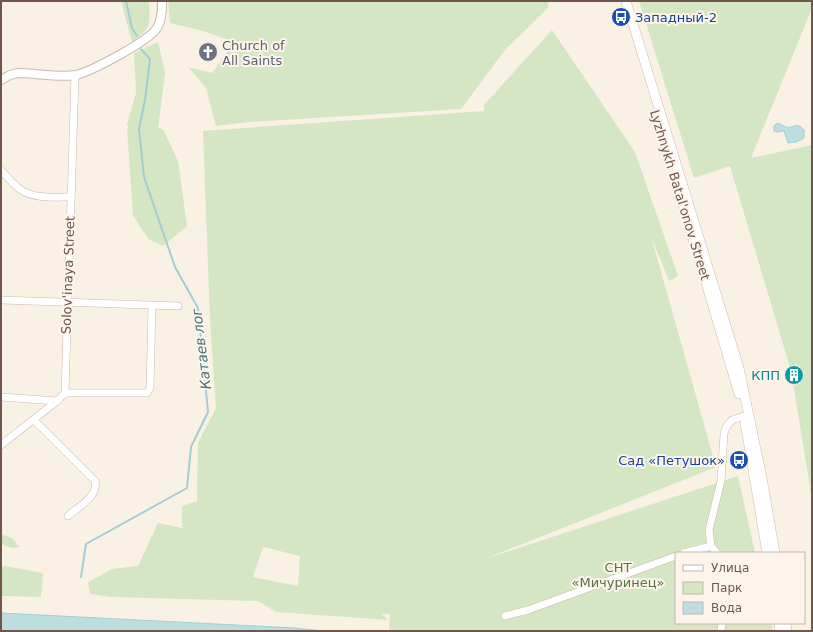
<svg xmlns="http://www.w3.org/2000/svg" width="813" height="632" font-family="'DejaVu Sans',sans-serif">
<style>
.green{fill:#d5e6c5;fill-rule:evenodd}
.water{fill:#bcdee1;stroke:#a3ced2}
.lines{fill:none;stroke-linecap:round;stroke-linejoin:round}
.stream{stroke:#a3ced2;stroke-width:2}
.minor-casing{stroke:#cab8ad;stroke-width:8}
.tertiary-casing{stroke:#cab8ad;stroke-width:10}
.secondary-casing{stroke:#cfbaae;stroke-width:10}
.minor{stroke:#fff;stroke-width:7}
.tertiary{stroke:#fff;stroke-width:8}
.secondary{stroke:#fff;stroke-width:9}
.labels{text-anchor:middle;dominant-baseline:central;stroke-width:4;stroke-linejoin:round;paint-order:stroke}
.transit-label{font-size:13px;fill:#164399;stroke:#fdf5eb;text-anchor:start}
.worship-label{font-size:13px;fill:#5b616d;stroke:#fdf5eb;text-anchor:start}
.street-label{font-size:13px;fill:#70574d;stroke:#fdf5eb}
.culture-label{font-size:13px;fill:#0d838f;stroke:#fdf5eb;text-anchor:end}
.park-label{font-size:13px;fill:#577546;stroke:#fdf5eb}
.water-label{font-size:14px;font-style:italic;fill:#46757b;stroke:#fdf5eb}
</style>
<rect width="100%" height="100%" fill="#faf1e5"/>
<g class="green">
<path d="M 121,1 L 149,1 C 150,23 152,29 132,42 Z"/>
<path d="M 168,1 L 548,1 L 548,8 L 505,50 L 461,109 L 249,122 L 216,126 L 206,88 L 188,67 L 212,73 L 234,42 L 203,31 L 170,23 Z"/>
<path d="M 639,1 L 812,1 L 812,8 L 751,158 L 812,145 L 812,500 L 791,371 L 730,166 L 694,178 Z"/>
<path d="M 552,30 L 635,152 L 678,276 L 669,281 L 651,236 L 716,467 L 485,559 L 738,476 L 755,553 L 676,553 L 676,623 L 771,623 L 773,631 L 389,631 L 390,614 L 382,614 L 388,620 L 276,612 L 258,601 L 111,597 L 90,594 L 88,582 L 112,569 L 138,566 L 158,523 L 187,529 L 182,527 L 182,506 L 197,501 L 198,443 L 216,408 L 210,321 L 203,131 L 484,111 L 484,105 ZM 263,547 L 300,556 L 298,586 L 253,577 Z"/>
<path d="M 158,42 L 165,73 L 158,128 L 163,129 L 178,161 L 187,226 L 163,246 L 148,239 L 133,215 L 127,128 L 128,128 L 127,124 L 136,93 L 134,53 Z"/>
<path d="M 1,534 L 12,538 L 20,547 L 12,548 L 1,544 Z"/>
<path d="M 5,566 L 43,573 L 41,597 L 1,596 L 1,567 Z"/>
</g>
<g class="water">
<path d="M 777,123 C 781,124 783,126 786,127 C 794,129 796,121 804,130 L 804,138 L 796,142 L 788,143 L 784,131 L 777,132 L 774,131 L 774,126 Z"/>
<path d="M 1,613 L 295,628 L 323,631 L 1,631 Z"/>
</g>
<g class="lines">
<g class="stream">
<path d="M 126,1 L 132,28 L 137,36"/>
<path d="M 81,577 L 86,544 L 187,488 L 191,447 L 208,412 L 198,308 L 175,267 L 144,177 L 139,129 L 145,100 L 150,59 L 141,49"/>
</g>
<g class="minor-casing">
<g id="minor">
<path d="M 1,170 C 7,177 14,185 21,190 C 34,199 56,197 71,197"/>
<path d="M 1,300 L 178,306"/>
<path d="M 65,393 L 147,393 L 150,388 L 152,306"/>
<path d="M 1,397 L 57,401"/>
<path d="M 34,420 L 95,481 C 99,496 78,507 68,516"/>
<path d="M 1,445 L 57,401 L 65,393 L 75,75"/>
<path d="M 684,553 L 711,546"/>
<path d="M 717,553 L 711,546 L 709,530 L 721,481 L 724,434 L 726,427 L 732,420 L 744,416"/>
<path d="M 505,616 L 528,610 L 676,556"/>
<path d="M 721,631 L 722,623"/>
</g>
</g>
<g class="tertiary-casing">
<path id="tertiary" d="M 1,80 L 10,75 L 18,73 C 35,73 60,78 76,75 C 92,71 149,41 157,28 C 162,20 162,10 162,1"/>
</g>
<g class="secondary-casing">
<g id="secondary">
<path d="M 626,1 L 739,368 L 762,478 L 775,553"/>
<path d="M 678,188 L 739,394"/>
<path d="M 745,422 L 767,553"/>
<path d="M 779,623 L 780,631"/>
<path d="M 786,623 L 787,631"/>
</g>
</g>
<use href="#minor" class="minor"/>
<use href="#tertiary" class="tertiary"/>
<use href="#secondary" class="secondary"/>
</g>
<defs>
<g id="bus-disc" transform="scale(1)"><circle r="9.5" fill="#1a4fb4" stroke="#fdf5eb"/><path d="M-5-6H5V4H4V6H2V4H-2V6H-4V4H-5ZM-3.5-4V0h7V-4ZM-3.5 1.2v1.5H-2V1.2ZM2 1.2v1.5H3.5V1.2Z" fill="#fff"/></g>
<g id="church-disc" transform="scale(1)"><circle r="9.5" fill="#6b7280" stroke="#fdf5eb"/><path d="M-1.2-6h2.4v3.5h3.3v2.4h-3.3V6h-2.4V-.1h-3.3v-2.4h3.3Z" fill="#fff"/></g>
<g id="building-disc" transform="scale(1)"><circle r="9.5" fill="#0f9aa8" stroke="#fdf5eb"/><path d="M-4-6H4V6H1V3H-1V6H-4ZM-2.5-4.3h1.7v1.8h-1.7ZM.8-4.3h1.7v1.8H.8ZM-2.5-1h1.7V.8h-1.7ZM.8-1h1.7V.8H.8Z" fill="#fff"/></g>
</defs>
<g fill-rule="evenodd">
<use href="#bus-disc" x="621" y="17"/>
<use href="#church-disc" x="208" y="52"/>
<use href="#building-disc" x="794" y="375"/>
<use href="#bus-disc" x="739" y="460"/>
</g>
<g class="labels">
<g class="transit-label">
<text x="635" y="17">Западный-2</text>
<text x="725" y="460" text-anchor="end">Сад «Петушок»</text>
</g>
<g class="worship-label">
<text x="222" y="45">Church of<tspan x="222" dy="15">All Saints</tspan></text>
</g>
<g class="street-label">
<text transform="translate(680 195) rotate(73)">Lyzhnykh Batal'onov Street</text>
<text transform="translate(68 275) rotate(-88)">Solov'inaya Street</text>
</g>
<g class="culture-label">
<text x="780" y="375">КПП</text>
</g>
<g class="park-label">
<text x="618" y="567">СНТ<tspan x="618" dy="15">«Мичуринец»</tspan></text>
</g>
<g class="water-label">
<text transform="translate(201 349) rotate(-97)">Катаев лог</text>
</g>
</g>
<rect width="813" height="632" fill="none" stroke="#70574d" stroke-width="4"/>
<rect x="675" y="552" width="130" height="72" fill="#fdf5eb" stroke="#c5b6ac"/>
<rect x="683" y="565" width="20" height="6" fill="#ffffff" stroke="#c5b6ac"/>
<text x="711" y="572" font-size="12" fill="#70574d">Улица</text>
<rect x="683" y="582" width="20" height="12" fill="#d5e6c5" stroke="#c5b6ac"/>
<text x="711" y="592" font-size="12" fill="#70574d">Парк</text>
<rect x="683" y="602" width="20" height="12" fill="#bcdee1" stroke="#c5b6ac"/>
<text x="711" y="612" font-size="12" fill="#70574d">Вода</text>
</svg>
